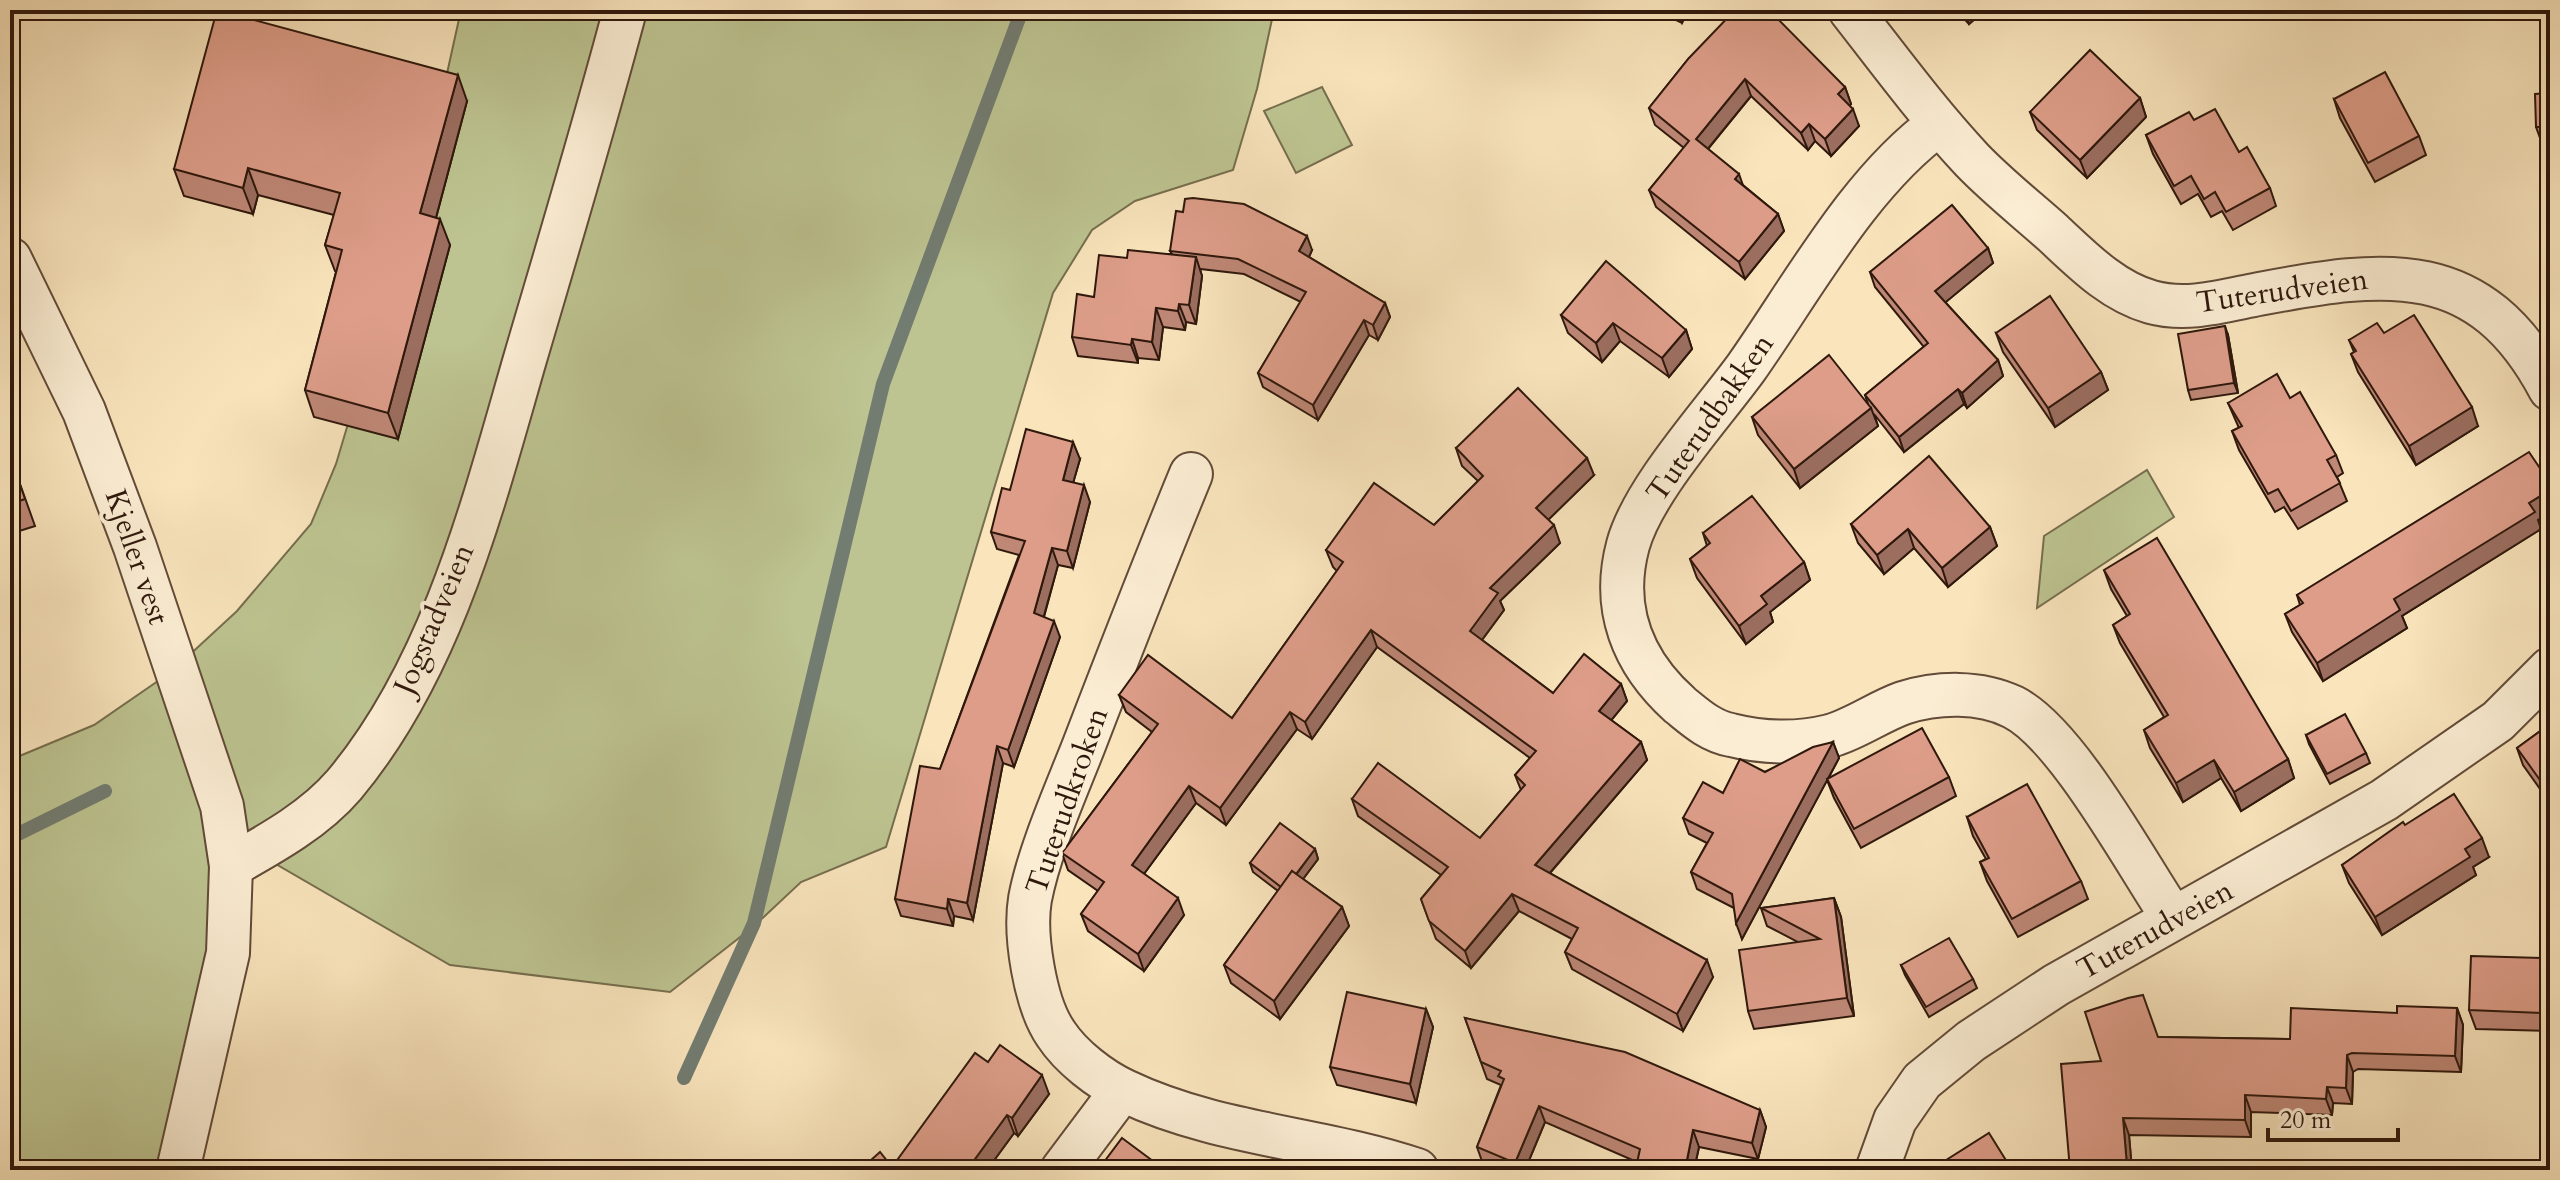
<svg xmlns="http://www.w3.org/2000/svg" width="2560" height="1180" font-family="Cardo,serif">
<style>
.green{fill:#bdc491;stroke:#766e4e;stroke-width:2}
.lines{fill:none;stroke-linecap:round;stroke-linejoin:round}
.stream{stroke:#727c71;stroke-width:14}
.minor-casing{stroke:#624b38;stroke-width:46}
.minor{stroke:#fbedd3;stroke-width:42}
.wall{fill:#be8776;stroke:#2f180c;stroke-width:2}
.shaded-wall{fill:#9b6e60;stroke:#2f180c;stroke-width:2}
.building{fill:#dd9d89;stroke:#2f180c;stroke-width:2}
.labels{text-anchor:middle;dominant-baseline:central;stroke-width:8;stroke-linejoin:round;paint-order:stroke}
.street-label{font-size:30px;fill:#2f180c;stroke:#fbedd3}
</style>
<rect width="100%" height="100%" fill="#f9e4bc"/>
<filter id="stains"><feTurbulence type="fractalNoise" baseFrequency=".0025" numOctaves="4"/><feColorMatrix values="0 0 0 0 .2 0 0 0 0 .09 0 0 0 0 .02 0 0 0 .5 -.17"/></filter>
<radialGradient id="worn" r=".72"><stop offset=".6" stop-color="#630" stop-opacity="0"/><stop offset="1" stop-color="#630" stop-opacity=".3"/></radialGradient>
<g class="green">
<path d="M 461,10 L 1274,10 L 1257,89 L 1233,170 L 1135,201 L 1092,230 L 1053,293 L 886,847 L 801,882 L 753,927 L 670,992 L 450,965 L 236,841 L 164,1170 L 10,1170 L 10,760 L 94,725 L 171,672 L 237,611 L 311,524 L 336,464 L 431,146 Z"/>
<path d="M 1322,87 L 1352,145 L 1296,173 L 1264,111 Z"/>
<path d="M 2147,470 L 2174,517 L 2037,608 L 2044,536 Z"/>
</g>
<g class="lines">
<g class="stream">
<path d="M 10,838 L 105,791"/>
<path d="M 684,1078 L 754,923 L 883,384 L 1022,10"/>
</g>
<g class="minor-casing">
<g id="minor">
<path d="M 1850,10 C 1890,61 1928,113 1972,160 C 1997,186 2026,209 2053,233 C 2082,260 2112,291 2151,302 C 2187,312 2223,301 2259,294 C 2386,270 2480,257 2550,389"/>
<path d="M 1939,124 C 1859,182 1803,287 1746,368 C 1711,416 1643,490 1628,545 C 1611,608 1632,662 1680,705 C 1696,718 1710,731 1731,735 C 1763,743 1797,744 1830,736 C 1855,729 1878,712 1903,703 C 1938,692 1980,691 2013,707 C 2067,734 2137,865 2173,918"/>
<path d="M 10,259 L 84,411 L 135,547 L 222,806 L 231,866 L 228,953 L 178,1170"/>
<path d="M 1191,474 C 1154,564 1119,654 1084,745 C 1066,791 1039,851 1030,899 C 1024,935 1035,1004 1056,1034 C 1071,1057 1101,1080 1125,1091 C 1217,1135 1323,1138 1417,1170"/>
<path d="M 231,866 C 270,844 314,820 344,785 C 443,667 483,504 525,359 C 559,243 594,127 625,10"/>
<path d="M 1062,1170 L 1122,1090"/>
<path d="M 1877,1170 L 1895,1120 L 1922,1081 L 1971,1041 L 2056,985 L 2384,800 L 2498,721 L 2550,669"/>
</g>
</g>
<use href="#minor" class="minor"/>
</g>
<g class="wall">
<path d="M 1655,10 L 1688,10 L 1682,23 Z"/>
<path d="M 1956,10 L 1985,10 L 1969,24 Z"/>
<path d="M 1689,58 L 1845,87 L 1851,104 L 1849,106 L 1859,126 L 1831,156 L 1815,141 L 1808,150 L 1751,96 L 1708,149 L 1743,185 L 1778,214 L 1784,231 L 1745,279 L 1656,207 L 1649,190 L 1684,148 L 1655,125 L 1649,108 Z"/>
<path d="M 2550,93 L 2550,145 L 2543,146 L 2536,127 Z"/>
<path d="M 2140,98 L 2146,117 L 2087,178 L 2037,130 L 2030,112 Z"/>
<path d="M 2334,99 L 2419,136 L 2426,155 L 2375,182 L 2340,118 Z"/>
<path d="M 467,101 L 436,218 L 450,245 L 398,439 L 314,417 L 305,390 L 336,272 L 335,271 L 325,245 L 334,215 L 258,195 L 253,214 L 184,196 L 174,169 Z"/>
<path d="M 2194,120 L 2239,152 L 2270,188 L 2276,206 L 2233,230 L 2222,211 L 2211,217 L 2198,194 L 2181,204 L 2153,154 L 2146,135 Z"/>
<path d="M 1988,248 L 1993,263 L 1945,302 L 1998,360 L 2003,376 L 1967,408 L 1964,404 L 1904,452 L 1874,414 L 1878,426 L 1800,488 L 1758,435 L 1752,417 L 1868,404 L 1865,395 L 1924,347 L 1875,287 L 1870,272 Z"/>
<path d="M 1312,250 L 1309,257 L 1385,303 L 1390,317 L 1378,340 L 1369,335 L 1318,420 L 1263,387 L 1258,373 L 1301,302 L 1244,274 L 1200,269 L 1202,276 L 1196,324 L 1186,322 L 1185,330 L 1163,327 L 1159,360 L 1138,358 L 1138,363 L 1078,356 L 1072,337 L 1094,297 L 1127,258 L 1172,254 L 1170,251 Z"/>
<path d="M 1561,315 L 1686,330 L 1692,349 L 1669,377 L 1620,341 L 1602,362 L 1568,333 Z"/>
<path d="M 1996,333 L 2101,372 L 2108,390 L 2055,427 L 2003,352 Z"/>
<path d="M 2384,333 L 2478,426 L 2416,465 L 2358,372 L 2351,354 L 2354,352 L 2349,340 Z"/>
<path d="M 2228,335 L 2238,393 L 2191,400 L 2188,390 Z"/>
<path d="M 2290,398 L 2336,455 L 2343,473 L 2337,477 L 2347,501 L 2298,529 L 2284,507 L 2275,512 L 2239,450 L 2232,431 L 2239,428 L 2228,403 Z"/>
<path d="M 1456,448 L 1594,475 L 1548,520 L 1560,543 L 1500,601 L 1504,610 L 1482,640 L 1553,693 L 1621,684 L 1627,701 L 1611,720 L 1641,742 L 1647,760 L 1550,873 L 1713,977 L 1683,1031 L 1572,969 L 1565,952 L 1572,939 L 1519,911 L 1471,968 L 1436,939 L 1421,899 L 1441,875 L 1358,816 L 1352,799 L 1480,838 L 1521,790 L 1515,775 L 1530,758 L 1377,647 L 1312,739 L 1297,729 L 1226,825 L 1196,803 L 1144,874 L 1184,915 L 1144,971 L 1088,931 L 1081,914 L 1098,891 L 1068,870 L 1062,853 L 1152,732 L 1126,712 L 1119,695 L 1232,718 L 1337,571 L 1333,567 L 1326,550 L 1434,525 L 1478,481 L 1462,466 Z"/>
<path d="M 10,456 L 35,526 L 10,534 Z"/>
<path d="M 1080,459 L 1073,483 L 1090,502 L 1073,568 L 1058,565 L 1044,617 L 1060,637 L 1014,767 L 1003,763 L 973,920 L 954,916 L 953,926 L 901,916 L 895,899 L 940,769 L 1019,555 L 997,549 L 991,532 L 1010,490 Z"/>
<path d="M 2550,483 L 2550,512 L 2538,520 L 2541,529 L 2402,616 L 2407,628 L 2323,681 L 2292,632 L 2285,614 L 2300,605 L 2297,595 Z"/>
<path d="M 1851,524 L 1990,527 L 1997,546 L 1948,587 L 1914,548 L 1884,574 L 1858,543 Z"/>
<path d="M 1703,533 L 1804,562 L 1810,580 L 1770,612 L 1773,622 L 1746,644 L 1697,578 L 1690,559 L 1707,546 Z"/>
<path d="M 2104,570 L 2288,759 L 2294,778 L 2241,811 L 2221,778 L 2183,802 L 2150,748 L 2144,730 L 2164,717 L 2120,643 L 2113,625 L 2127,616 L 2111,589 Z"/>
<path d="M 2550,724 L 2550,803 L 2523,765 L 2517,748 Z"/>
<path d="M 2306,735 L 2366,753 L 2370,763 L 2330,784 L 2309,744 Z"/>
<path d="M 1833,742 L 1839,758 L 1828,779 L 1949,777 L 1956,796 L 1861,848 L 1834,798 L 1827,780 L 1742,939 L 1734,908 L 1697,889 L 1691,872 L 1707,843 L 1689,834 L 1683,818 L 1723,793 L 1765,772 Z"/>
<path d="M 1967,817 L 2081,881 L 2088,899 L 2018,937 L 1987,881 L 1980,862 L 1986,859 L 1973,836 Z"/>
<path d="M 2405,825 L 2489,857 L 2473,867 L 2476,875 L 2382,935 L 2349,883 L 2342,865 Z"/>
<path d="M 1315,849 L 1318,859 L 1303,879 L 1342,907 L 1349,926 L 1280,1019 L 1231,983 L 1224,965 L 1278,891 L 1253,872 L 1250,863 Z"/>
<path d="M 1834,898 L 1841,917 L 1854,1016 L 1754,1029 L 1748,1011 L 1798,942 L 1767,926 L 1761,908 Z"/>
<path d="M 2543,958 L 2550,977 L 2548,1031 L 2476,1029 L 2469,1010 Z"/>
<path d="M 1901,965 L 1973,979 L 1977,988 L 1929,1017 L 1905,975 Z"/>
<path d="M 2457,1008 L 2463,1025 L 2461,1072 L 2358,1069 L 2353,1072 L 2352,1104 L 2333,1103 L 2332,1115 L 2251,1112 L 2251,1137 L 2129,1135 L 2132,1170 L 2070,1170 L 2101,1061 L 2158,1037 L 2290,1039 L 2397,1013 Z"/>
<path d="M 1426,1009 L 1433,1027 L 1416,1103 L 1337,1085 L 1330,1067 Z"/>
<path d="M 1465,1018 L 1760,1110 L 1766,1127 L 1758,1159 L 1699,1147 L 1694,1170 L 1639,1170 L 1637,1162 L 1545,1122 L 1525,1170 L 1498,1170 L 1483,1164 L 1477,1147 L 1501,1085 L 1487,1079 Z"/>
<path d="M 988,1062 L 1049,1094 L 1018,1136 L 1014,1133 L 987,1170 L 860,1170 L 892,1167 Z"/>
</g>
<g class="shaded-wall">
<path d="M 1677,10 L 1688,10 L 1682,23 Z"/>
<path d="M 1964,10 L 1985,10 L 1969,24 Z"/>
<path d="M 458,75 L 467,101 L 430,240 L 420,213 Z"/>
<path d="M 1745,79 L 1751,96 L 1702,156 L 1696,139 Z"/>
<path d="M 1845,87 L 1851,104 L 1844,112 L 1838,94 Z"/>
<path d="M 2140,98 L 2146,117 L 2087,178 L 2080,160 Z"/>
<path d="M 1853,109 L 1859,126 L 1831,156 L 1825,139 Z"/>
<path d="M 1809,124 L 1815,141 L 1808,150 L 1801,133 Z"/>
<path d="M 248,168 L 258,195 L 253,214 L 243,188 Z"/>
<path d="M 1739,174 L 1745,191 L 1735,179 Z"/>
<path d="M 1778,214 L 1784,231 L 1745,279 L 1739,262 Z"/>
<path d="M 440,219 L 450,245 L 398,439 L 388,413 Z"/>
<path d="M 1307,236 L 1312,250 L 1305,266 L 1299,251 Z"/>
<path d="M 1988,248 L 1993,263 L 1941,306 L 1935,291 Z"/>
<path d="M 1196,257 L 1202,276 L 1196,324 L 1189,305 Z"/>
<path d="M 1385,303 L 1390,317 L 1378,340 L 1373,325 Z"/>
<path d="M 1179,304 L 1186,322 L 1185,330 L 1178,311 Z"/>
<path d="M 1156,308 L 1163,327 L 1159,360 L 1152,342 Z"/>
<path d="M 1364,320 L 1369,335 L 1318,420 L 1313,405 Z"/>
<path d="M 1613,323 L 1620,341 L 1602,362 L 1596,343 Z"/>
<path d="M 2225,326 L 2228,335 L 2238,393 L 2234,383 Z"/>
<path d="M 1686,330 L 1692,349 L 1669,377 L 1662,358 Z"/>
<path d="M 1132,339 L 1138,358 L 1138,363 L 1131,345 Z"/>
<path d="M 1998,360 L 2003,376 L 1967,408 L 1962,393 Z"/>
<path d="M 2101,372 L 2108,390 L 2055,427 L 2048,408 Z"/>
<path d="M 1958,389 L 1964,404 L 1904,452 L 1899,437 Z"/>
<path d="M 2472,407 L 2478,426 L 2416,465 L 2409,446 Z"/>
<path d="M 1871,408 L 1878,426 L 1800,488 L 1794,469 Z"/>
<path d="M 1073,442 L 1080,459 L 1069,497 L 1063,480 Z"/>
<path d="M 1587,458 L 1594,475 L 1543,525 L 1536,508 Z"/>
<path d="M 1084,485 L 1090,502 L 1073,568 L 1067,551 Z"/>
<path d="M 2550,490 L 2550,512 L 2538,520 L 2541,529 L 2402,616 L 2407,628 L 2323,681 L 2317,663 L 2394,599 L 2529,503 Z"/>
<path d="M 1554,525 L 1560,543 L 1500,601 L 1504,610 L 1476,648 L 1470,631 L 1490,588 Z"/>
<path d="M 1990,527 L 1997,546 L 1948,587 L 1942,568 Z"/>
<path d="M 1908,529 L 1914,548 L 1884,574 L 1877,555 Z"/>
<path d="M 1052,548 L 1058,565 L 1040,630 L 1034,613 Z"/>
<path d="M 1804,562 L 1810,580 L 1770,612 L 1773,622 L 1746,644 L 1739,626 L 1761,596 Z"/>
<path d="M 1054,621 L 1060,637 L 1014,767 L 1008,750 Z"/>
<path d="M 1371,630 L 1377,647 L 1312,739 L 1305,722 Z"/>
<path d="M 1621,684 L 1627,701 L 1605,728 L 1599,711 Z"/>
<path d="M 1290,712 L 1297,729 L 1226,825 L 1220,808 Z"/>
<path d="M 1641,742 L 1647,760 L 1542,882 L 1535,865 Z"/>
<path d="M 1833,742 L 1839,758 L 1742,939 L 1736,923 Z"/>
<path d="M 997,746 L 1003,763 L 973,920 L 967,903 Z"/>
<path d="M 2288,759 L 2294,778 L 2241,811 L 2234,792 Z"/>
<path d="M 2214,760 L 2221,778 L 2183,802 L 2176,783 Z"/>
<path d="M 1189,786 L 1196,803 L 1138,882 L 1132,865 Z"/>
<path d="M 2482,838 L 2489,857 L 2473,867 L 2476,875 L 2382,935 L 2375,917 L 2465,849 Z"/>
<path d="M 1315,849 L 1318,859 L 1288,899 L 1285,890 Z"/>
<path d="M 1512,894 L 1519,911 L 1471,968 L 1465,951 Z"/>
<path d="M 1178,898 L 1184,915 L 1144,971 L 1138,954 Z"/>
<path d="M 1834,898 L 1841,917 L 1854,1016 L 1847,998 Z"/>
<path d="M 948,899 L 954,916 L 953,926 L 947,909 Z"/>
<path d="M 1342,907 L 1349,926 L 1280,1019 L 1274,1001 Z"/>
<path d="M 2543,958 L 2550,977 L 2548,1031 L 2542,1013 Z"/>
<path d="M 1707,960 L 1713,977 L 1683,1031 L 1677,1014 Z"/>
<path d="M 2457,1008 L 2463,1025 L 2461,1072 L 2455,1056 Z"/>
<path d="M 1426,1009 L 1433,1027 L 1416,1103 L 1410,1084 Z"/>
<path d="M 2347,1055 L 2353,1072 L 2352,1104 L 2346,1088 Z"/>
<path d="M 1042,1075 L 1049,1094 L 1018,1136 L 1012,1118 Z"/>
<path d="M 2327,1087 L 2333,1103 L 2332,1115 L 2326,1099 Z"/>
<path d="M 2245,1095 L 2251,1112 L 2251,1137 L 2245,1120 Z"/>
<path d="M 1539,1106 L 1545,1122 L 1525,1170 L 1517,1170 L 1515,1163 Z"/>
<path d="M 1760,1110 L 1766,1127 L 1758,1159 L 1752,1143 Z"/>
<path d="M 1007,1115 L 1014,1133 L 987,1170 L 967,1170 Z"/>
<path d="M 2123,1118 L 2129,1135 L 2132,1170 L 2128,1170 L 2127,1166 Z"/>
<path d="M 1693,1130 L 1699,1147 L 1694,1170 L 1685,1170 Z"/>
</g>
<g class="building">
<path d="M 217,10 L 458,75 L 420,213 L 440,219 L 388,413 L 305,390 L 342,250 L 325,245 L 340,193 L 248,168 L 243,188 L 174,169 Z"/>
<path d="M 1735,10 L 1769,10 L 1845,87 L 1838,94 L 1853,109 L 1825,139 L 1809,124 L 1801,133 L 1745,79 L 1696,139 L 1739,174 L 1735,179 L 1778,214 L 1739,262 L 1649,190 L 1689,141 L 1649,108 L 1689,58 Z"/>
<path d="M 2090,50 L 2140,98 L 2080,160 L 2030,112 Z"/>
<path d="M 2385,72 L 2419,136 L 2368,163 L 2334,99 Z"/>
<path d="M 2550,93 L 2550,127 L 2536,127 L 2535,94 Z"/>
<path d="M 2215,109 L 2239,152 L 2247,147 L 2270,188 L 2226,212 L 2215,192 L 2204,199 L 2191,176 L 2174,186 L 2146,135 L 2189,112 L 2194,120 Z"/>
<path d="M 1193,198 L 1244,204 L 1307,236 L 1299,251 L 1385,303 L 1373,325 L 1364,320 L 1313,405 L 1258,373 L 1306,292 L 1238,259 L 1170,251 L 1176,211 L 1183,212 L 1185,199 Z"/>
<path d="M 1952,205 L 1988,248 L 1935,291 L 1998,360 L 1962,393 L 1958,389 L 1899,437 L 1865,395 L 1928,343 L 1870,272 Z"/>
<path d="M 1128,250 L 1196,257 L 1189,305 L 1179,304 L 1178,311 L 1156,308 L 1152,342 L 1132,339 L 1131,345 L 1072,337 L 1077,294 L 1094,297 L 1099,255 L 1127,258 Z"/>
<path d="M 1606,261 L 1686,330 L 1662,358 L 1613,323 L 1596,343 L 1561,315 Z"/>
<path d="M 2050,296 L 2101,372 L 2048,408 L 1996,333 Z"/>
<path d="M 2414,315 L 2472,407 L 2409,446 L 2351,354 L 2356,351 L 2349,340 L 2377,323 L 2384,333 Z"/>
<path d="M 2225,326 L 2234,383 L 2188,390 L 2178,334 Z"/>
<path d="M 1829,355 L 1871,408 L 1794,469 L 1752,417 Z"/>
<path d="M 2277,374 L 2290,398 L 2300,392 L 2336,455 L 2327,460 L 2340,483 L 2291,511 L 2278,489 L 2268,494 L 2232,431 L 2242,426 L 2228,403 Z"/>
<path d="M 1518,388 L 1587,458 L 1536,508 L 1554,525 L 1490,588 L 1498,593 L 1470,631 L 1553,693 L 1584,654 L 1621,684 L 1599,711 L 1641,742 L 1535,865 L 1707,960 L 1677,1014 L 1565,952 L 1578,928 L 1512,894 L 1465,951 L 1429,921 L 1421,899 L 1448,867 L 1352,799 L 1378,763 L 1480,838 L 1525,785 L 1515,775 L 1536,751 L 1371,630 L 1305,722 L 1290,712 L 1220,808 L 1189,786 L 1132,865 L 1178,898 L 1138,954 L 1081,914 L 1104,882 L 1062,853 L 1158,724 L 1119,695 L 1148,655 L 1232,718 L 1343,562 L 1326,550 L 1374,483 L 1434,525 L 1483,476 L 1456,448 Z"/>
<path d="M 1026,429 L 1073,442 L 1063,480 L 1084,485 L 1067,551 L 1052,548 L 1034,613 L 1054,621 L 1008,750 L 997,746 L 967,903 L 948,899 L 947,909 L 895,899 L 920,766 L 940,769 L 1025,541 L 991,532 L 1002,488 L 1010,490 Z"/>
<path d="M 2529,452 L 2550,483 L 2550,490 L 2529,503 L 2535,512 L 2394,599 L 2400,610 L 2317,663 L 2285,614 L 2303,603 L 2297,595 Z"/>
<path d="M 10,456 L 25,499 L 10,504 Z"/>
<path d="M 1929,456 L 1990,527 L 1942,568 L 1908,529 L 1877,555 L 1851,524 Z"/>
<path d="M 1752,496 L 1804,562 L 1761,596 L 1767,604 L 1739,626 L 1690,559 L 1710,543 L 1703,533 Z"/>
<path d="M 2157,538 L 2288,759 L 2234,792 L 2214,760 L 2176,783 L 2144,730 L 2168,715 L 2113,625 L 2130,614 L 2104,570 Z"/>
<path d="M 2345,714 L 2366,753 L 2327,774 L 2306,735 Z"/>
<path d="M 2550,724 L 2550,794 L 2517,748 Z"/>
<path d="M 1922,728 L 1949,777 L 1854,829 L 1827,779 Z"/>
<path d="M 1833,742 L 1736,923 L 1732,894 L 1691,872 L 1713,833 L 1683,818 L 1703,782 L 1723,793 L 1740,759 L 1765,772 L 1813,747 Z"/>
<path d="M 2027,784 L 2081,881 L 2012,919 L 1980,862 L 1989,858 L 1967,817 Z"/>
<path d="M 2454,794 L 2482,838 L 2465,849 L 2470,857 L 2375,917 L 2342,865 L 2403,822 L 2405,825 Z"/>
<path d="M 1280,823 L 1315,849 L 1296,874 L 1292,871 L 1281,887 L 1250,863 Z"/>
<path d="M 1292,871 L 1342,907 L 1274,1001 L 1224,965 Z"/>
<path d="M 1834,898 L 1847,998 L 1748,1011 L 1739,950 L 1820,939 L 1761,908 Z"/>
<path d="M 1949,938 L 1973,979 L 1926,1007 L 1901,965 Z"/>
<path d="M 2471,956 L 2543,958 L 2542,1013 L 2469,1010 Z"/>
<path d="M 1347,992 L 1426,1009 L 1410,1084 L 1330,1067 Z"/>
<path d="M 2143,995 L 2158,1037 L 2290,1039 L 2291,1008 L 2397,1013 L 2397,1006 L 2457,1008 L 2455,1056 L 2352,1053 L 2347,1055 L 2346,1088 L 2327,1087 L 2326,1099 L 2245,1095 L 2245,1120 L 2123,1118 L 2127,1166 L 2070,1170 L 2061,1064 L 2101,1061 L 2085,1012 L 2128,998 Z"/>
<path d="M 1465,1018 L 1625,1052 L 1760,1110 L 1752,1143 L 1693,1130 L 1685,1170 L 1669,1170 L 1637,1163 L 1640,1149 L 1539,1106 L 1515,1163 L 1477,1147 L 1504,1079 L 1498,1076 L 1501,1071 L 1481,1062 Z"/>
<path d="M 1000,1045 L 1042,1075 L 1012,1118 L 1007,1115 L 967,1170 L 860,1170 L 880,1152 L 892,1167 L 975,1053 L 988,1062 Z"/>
<path d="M 1989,1133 L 2012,1170 L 1948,1170 L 1943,1162 Z"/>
<path d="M 1122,1138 L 1165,1170 L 1098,1170 Z"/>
<path d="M 10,1163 L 20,1170 L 10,1170 Z"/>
</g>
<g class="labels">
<g class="street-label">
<text transform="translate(2282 291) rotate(-8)">Tuterudveien</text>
<text transform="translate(1710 418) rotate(-55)">Tuterudbakken</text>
<text transform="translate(137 557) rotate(71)">Kjeller vest</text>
<text transform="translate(434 619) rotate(-67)">Jogstadveien</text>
<text transform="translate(1067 801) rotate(-71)">Tuterudkroken</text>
<text transform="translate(2155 930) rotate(-29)">Tuterudveien</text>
</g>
</g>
<rect width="2560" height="1180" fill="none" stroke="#f9e4bc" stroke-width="40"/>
<rect x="12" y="12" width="2536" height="1156" fill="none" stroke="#2f180c" stroke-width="4"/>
<rect x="20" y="20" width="2520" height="1140" fill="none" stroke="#2f180c" stroke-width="2"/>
<path d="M2268 1128v12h130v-12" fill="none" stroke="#2f180c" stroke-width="4"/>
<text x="2280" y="1128" font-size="24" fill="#2f180c" stroke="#fbedd3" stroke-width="6" paint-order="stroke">20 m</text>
<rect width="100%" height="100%" filter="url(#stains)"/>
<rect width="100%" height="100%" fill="url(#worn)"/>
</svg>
